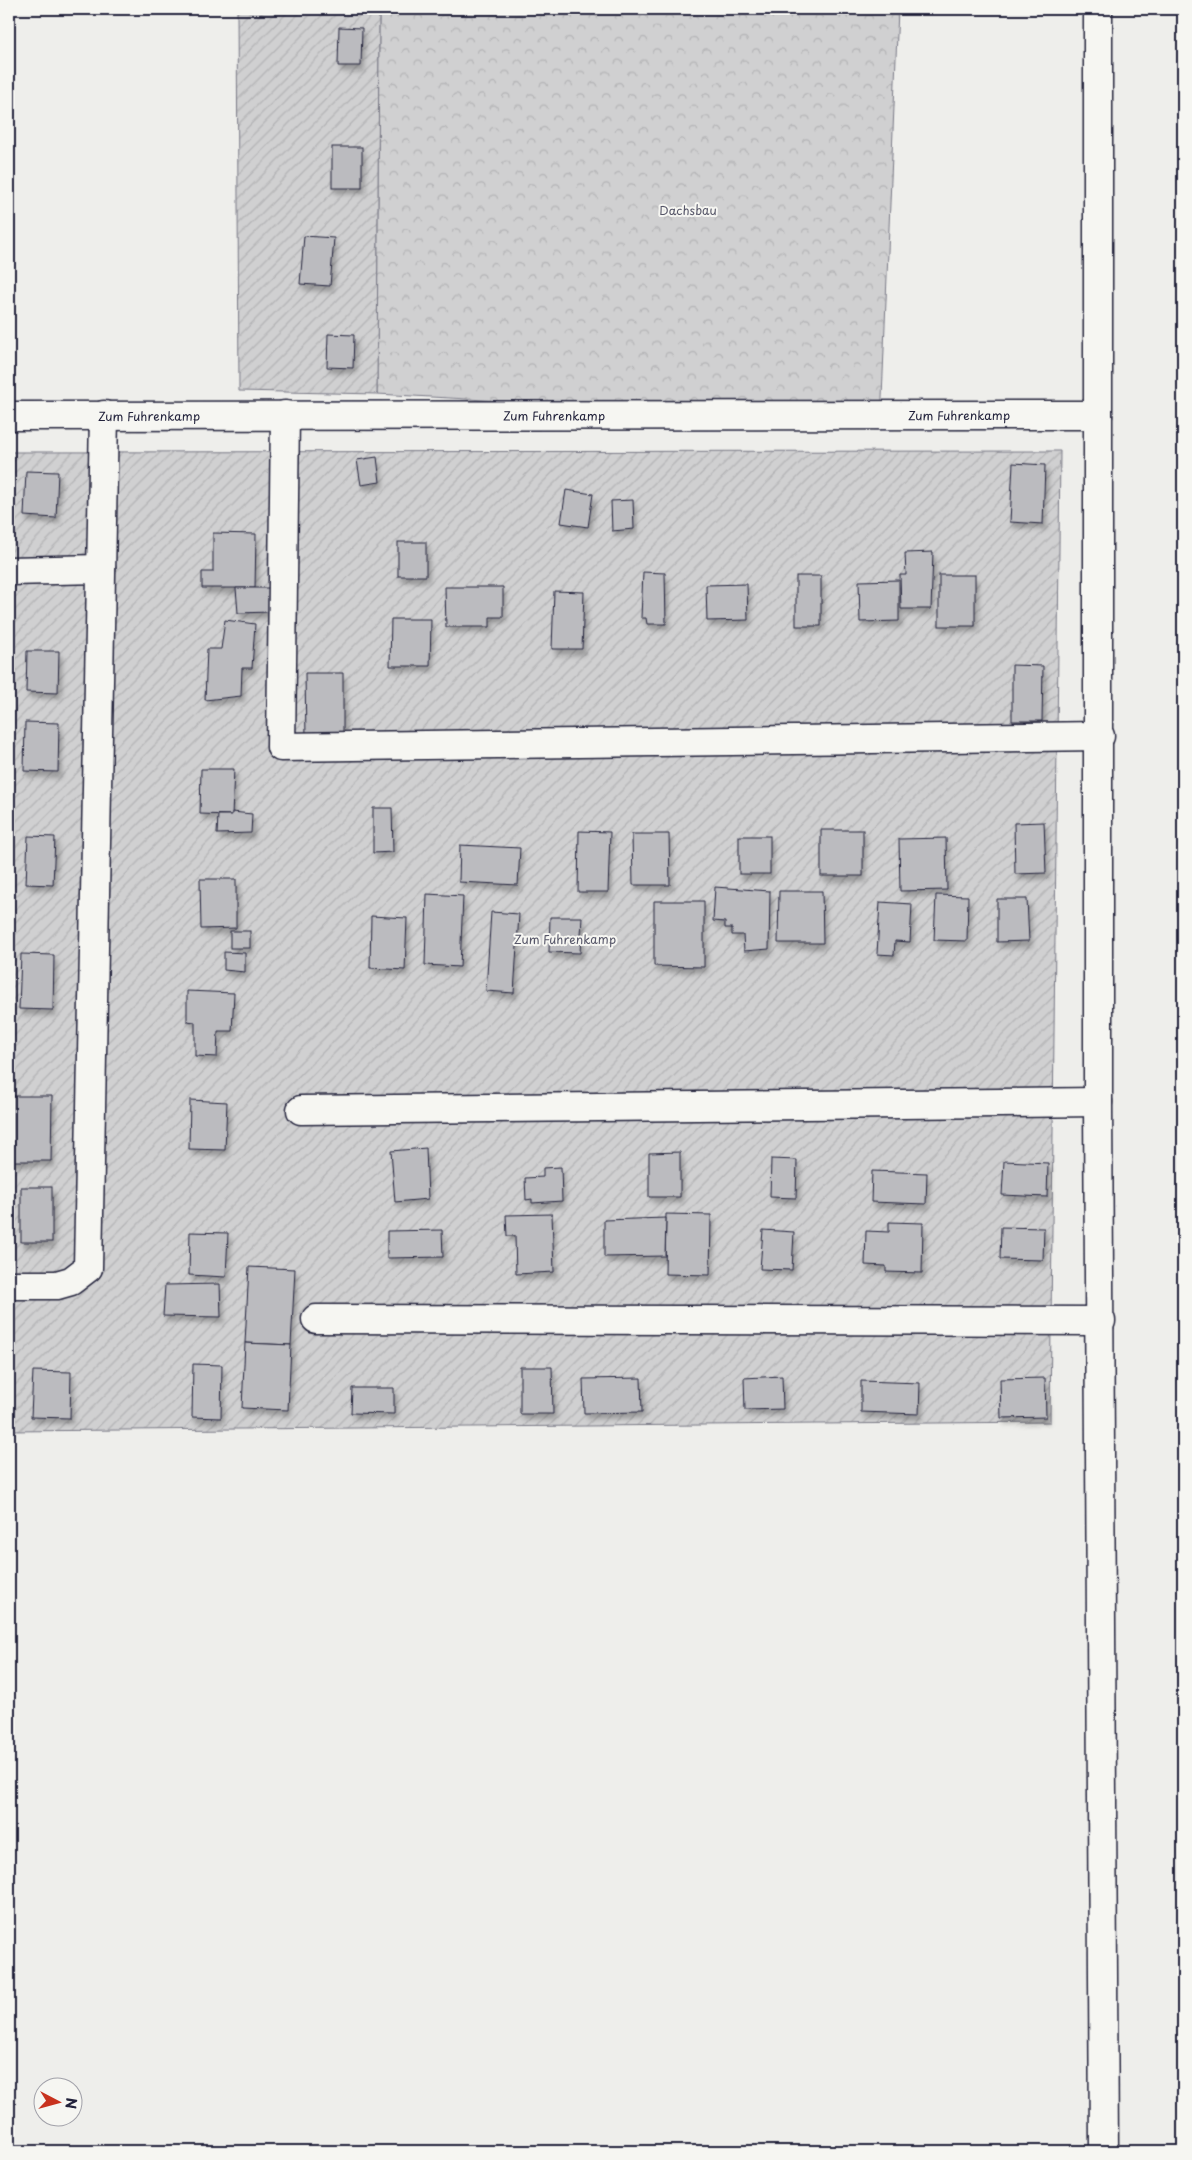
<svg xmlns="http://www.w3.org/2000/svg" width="1192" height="2160" font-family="'Playpen Sans',sans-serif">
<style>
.forest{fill:url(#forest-crowns);stroke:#797986}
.garden{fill:url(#garden-furrows);stroke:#797986}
.building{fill:#bbbbbf;stroke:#22223b;filter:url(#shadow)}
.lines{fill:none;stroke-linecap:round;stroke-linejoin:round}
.minor-casing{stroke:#22223b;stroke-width:31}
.minor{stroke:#f6f6f2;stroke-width:28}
.labels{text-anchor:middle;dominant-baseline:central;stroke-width:4;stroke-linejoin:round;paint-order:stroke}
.park-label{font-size:12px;fill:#565668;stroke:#f6f6f2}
.street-label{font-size:12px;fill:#22223b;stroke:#f6f6f2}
</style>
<defs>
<pattern id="forest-crowns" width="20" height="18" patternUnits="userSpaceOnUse" patternTransform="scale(1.25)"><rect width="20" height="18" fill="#d0d0d1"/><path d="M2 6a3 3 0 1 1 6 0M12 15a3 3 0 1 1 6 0" fill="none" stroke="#b2b2b4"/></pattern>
<pattern id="garden-furrows" width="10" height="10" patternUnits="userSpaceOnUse" patternTransform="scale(1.25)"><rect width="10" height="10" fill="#d0d0d1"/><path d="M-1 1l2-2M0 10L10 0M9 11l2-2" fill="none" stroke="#b2b2b4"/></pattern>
<filter id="shadow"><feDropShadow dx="3" dy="5.5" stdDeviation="2.5" flood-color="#0004"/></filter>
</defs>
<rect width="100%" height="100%" fill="#eeeeeb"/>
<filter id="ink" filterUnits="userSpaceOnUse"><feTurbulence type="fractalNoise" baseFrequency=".02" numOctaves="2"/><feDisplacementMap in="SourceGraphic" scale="10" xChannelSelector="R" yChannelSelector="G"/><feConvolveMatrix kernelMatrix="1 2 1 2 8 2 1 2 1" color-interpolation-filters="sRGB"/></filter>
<g filter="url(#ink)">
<path class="forest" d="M 379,9 L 898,9 L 881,422 L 377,394 Z"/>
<g class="garden">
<path d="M 237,9 L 379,9 L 377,394 L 239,391 Z"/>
<path d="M 1060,451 L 1050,1422 L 9,1431 L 9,452 Z"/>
</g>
<g class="building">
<path d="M 339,27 L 362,28 L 361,66 L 338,66 Z"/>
<rect x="332" y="147" width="30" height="41"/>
<path d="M 304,236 L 334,238 L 330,286 L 300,284 Z"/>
<path d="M 328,334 L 354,335 L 353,368 L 327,367 Z"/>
<path d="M 377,457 L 380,482 L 361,485 L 357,460 Z"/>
<path d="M 1013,463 L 1045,465 L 1043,524 L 1010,522 Z"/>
<path d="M 26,471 L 58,472 L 56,518 L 24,516 Z"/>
<path d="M 566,490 L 593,494 L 588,527 L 561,523 Z"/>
<path d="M 633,500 L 634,529 L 612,531 L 611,501 Z"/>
<path d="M 213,533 L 256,534 L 255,588 L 202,588 L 202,572 L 213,572 Z"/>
<rect x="398" y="542" width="28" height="34"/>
<path d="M 933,552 L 931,609 L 901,609 L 900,575 L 906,575 L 905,553 Z"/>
<path d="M 643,572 L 665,573 L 666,624 L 647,624 L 646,618 L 641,618 Z"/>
<rect x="939" y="575" width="36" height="51"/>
<rect x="796" y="576" width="25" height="50"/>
<path d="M 899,580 L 899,621 L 860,622 L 859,581 Z"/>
<path d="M 747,584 L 748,620 L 707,621 L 706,585 Z"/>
<path d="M 445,587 L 503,587 L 503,617 L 490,617 L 490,627 L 446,627 Z"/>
<path d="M 236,588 L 270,588 L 270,612 L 238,613 Z"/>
<path d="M 554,591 L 584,592 L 582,649 L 552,649 Z"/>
<path d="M 391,619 L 431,619 L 430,666 L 390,666 Z"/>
<path d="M 225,620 L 255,624 L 252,668 L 242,668 L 241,696 L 205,700 L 207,649 L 221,649 Z"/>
<path d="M 27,651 L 59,651 L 58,693 L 26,692 Z"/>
<path d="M 1012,665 L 1043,666 L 1042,721 L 1012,721 Z"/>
<path d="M 305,673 L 343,673 L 343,738 L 306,738 Z"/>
<path d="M 25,722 L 59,723 L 58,772 L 24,771 Z"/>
<path d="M 201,769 L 234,769 L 232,815 L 200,814 Z"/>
<path d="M 373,808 L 392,808 L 393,852 L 373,853 Z"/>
<path d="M 232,812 L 252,814 L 251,833 L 217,834 L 218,815 L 232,815 Z"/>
<path d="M 1044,822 L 1046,873 L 1015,874 L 1014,823 Z"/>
<rect x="821" y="830" width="42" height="46"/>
<path d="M 579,831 L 610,832 L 608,892 L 578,892 Z"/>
<path d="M 632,834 L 669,834 L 670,885 L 633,885 Z"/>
<path d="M 28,836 L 55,837 L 53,885 L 26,884 Z"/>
<rect x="739" y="836" width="31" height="38"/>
<path d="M 946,838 L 947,890 L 900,891 L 899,839 Z"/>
<path d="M 460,845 L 520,848 L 518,885 L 459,882 Z"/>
<path d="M 200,879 L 236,879 L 236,928 L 201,929 Z"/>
<path d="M 715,887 L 770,891 L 769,949 L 744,951 L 743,935 L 732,935 L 732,928 L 725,928 L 725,922 L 713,921 Z"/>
<path d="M 779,891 L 822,891 L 823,943 L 778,943 Z"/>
<path d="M 427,894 L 463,896 L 460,967 L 425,965 Z"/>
<path d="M 936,895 L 968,896 L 967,941 L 934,940 Z"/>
<path d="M 997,899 L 1027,899 L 1029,941 L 997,942 Z"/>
<path d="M 654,901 L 704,901 L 704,967 L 654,966 Z"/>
<path d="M 880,902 L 912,904 L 910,942 L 895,941 L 894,955 L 877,954 Z"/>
<path d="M 491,912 L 519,914 L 514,993 L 486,991 Z"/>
<path d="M 371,916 L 407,918 L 405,970 L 370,968 Z"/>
<path d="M 550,917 L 582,917 L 580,953 L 549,952 Z"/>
<rect x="230" y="931" width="20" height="17"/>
<path d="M 224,952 L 245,953 L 245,972 L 224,970 Z"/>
<path d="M 21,954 L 54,955 L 53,1010 L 19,1009 Z"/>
<path d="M 187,991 L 234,993 L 232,1031 L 218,1031 L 217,1057 L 195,1056 L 195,1022 L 187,1021 Z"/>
<path d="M 9,1096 L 52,1096 L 51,1161 L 9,1161 Z"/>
<path d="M 190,1100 L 227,1102 L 225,1150 L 189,1149 Z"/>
<path d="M 426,1148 L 428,1199 L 395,1202 L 391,1151 Z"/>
<path d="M 680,1152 L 680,1197 L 649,1197 L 649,1153 Z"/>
<path d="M 771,1159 L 797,1160 L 796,1198 L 770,1197 Z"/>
<path d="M 1004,1161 L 1048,1163 L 1047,1197 L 1002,1195 Z"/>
<path d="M 561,1167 L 562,1201 L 532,1203 L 532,1199 L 526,1200 L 525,1178 L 543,1177 L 543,1168 Z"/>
<path d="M 872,1171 L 927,1173 L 926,1204 L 871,1202 Z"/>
<rect x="21" y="1187" width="31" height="55"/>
<path d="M 552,1214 L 554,1272 L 516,1274 L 515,1236 L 507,1236 L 506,1215 Z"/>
<path d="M 666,1214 L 711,1215 L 710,1275 L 665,1274 Z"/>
<path d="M 666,1218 L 665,1256 L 604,1257 L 604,1220 Z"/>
<path d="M 889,1222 L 923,1223 L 922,1273 L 886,1272 L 886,1266 L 865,1265 L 866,1231 L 889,1232 Z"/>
<path d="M 1001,1227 L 1044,1228 L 1043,1260 L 1000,1259 Z"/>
<path d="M 442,1230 L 443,1257 L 387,1258 L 387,1231 Z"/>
<path d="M 763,1230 L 794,1232 L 792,1270 L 760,1269 Z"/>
<path d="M 190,1232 L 228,1233 L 226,1277 L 189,1275 Z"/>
<path d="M 249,1267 L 295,1269 L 291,1345 L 245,1343 Z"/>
<path d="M 220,1284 L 221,1317 L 163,1316 L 165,1285 Z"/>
<path d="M 245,1343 L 291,1345 L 288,1410 L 242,1408 Z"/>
<path d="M 193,1364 L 222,1365 L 221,1418 L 192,1417 Z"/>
<path d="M 520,1367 L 552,1367 L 553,1414 L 520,1414 Z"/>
<path d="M 33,1371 L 71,1372 L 70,1418 L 31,1417 Z"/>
<path d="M 782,1376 L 783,1409 L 745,1410 L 744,1378 Z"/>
<path d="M 641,1378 L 642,1412 L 584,1413 L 583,1379 Z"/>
<path d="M 1045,1378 L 1046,1417 L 1001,1418 L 1000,1379 Z"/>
<path d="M 861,1381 L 920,1383 L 919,1414 L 861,1412 Z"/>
<path d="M 352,1388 L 394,1388 L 394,1414 L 351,1413 Z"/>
</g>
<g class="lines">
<g class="minor-casing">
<g id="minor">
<path d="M 1098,9 L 1098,1102 L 1104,2151"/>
<path d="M 285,415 L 281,747 L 1100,736"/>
<path id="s1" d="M 9,416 L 1098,415"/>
<path d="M 9,571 L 101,569"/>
<path d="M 301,1110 L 1098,1102"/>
<path d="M 9,1285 L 57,1285 L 71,1281 L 88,1268 L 104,415"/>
<path d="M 316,1319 L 1101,1321"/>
</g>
</g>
<use href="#minor" class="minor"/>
</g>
</g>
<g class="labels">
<g class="park-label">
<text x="688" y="210">Dachsbau</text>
<text x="565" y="939">Zum Fuhrenkamp</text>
</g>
<g class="street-label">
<text stroke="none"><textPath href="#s1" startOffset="140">Zum Fuhrenkamp</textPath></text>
<text stroke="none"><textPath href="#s1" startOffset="545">Zum Fuhrenkamp</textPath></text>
<text stroke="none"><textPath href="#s1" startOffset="950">Zum Fuhrenkamp</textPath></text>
</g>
</g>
<rect width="1192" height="2160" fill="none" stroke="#f6f6f2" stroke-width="30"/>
<rect x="15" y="15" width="1162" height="2130" fill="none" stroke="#22223b" stroke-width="2" filter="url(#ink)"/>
<g transform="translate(58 2102) rotate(96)"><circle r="24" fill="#f6f6f2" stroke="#a1a1a9"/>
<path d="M0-4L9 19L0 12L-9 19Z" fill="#c8321e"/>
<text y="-8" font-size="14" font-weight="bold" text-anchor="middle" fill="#22223b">N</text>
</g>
</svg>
